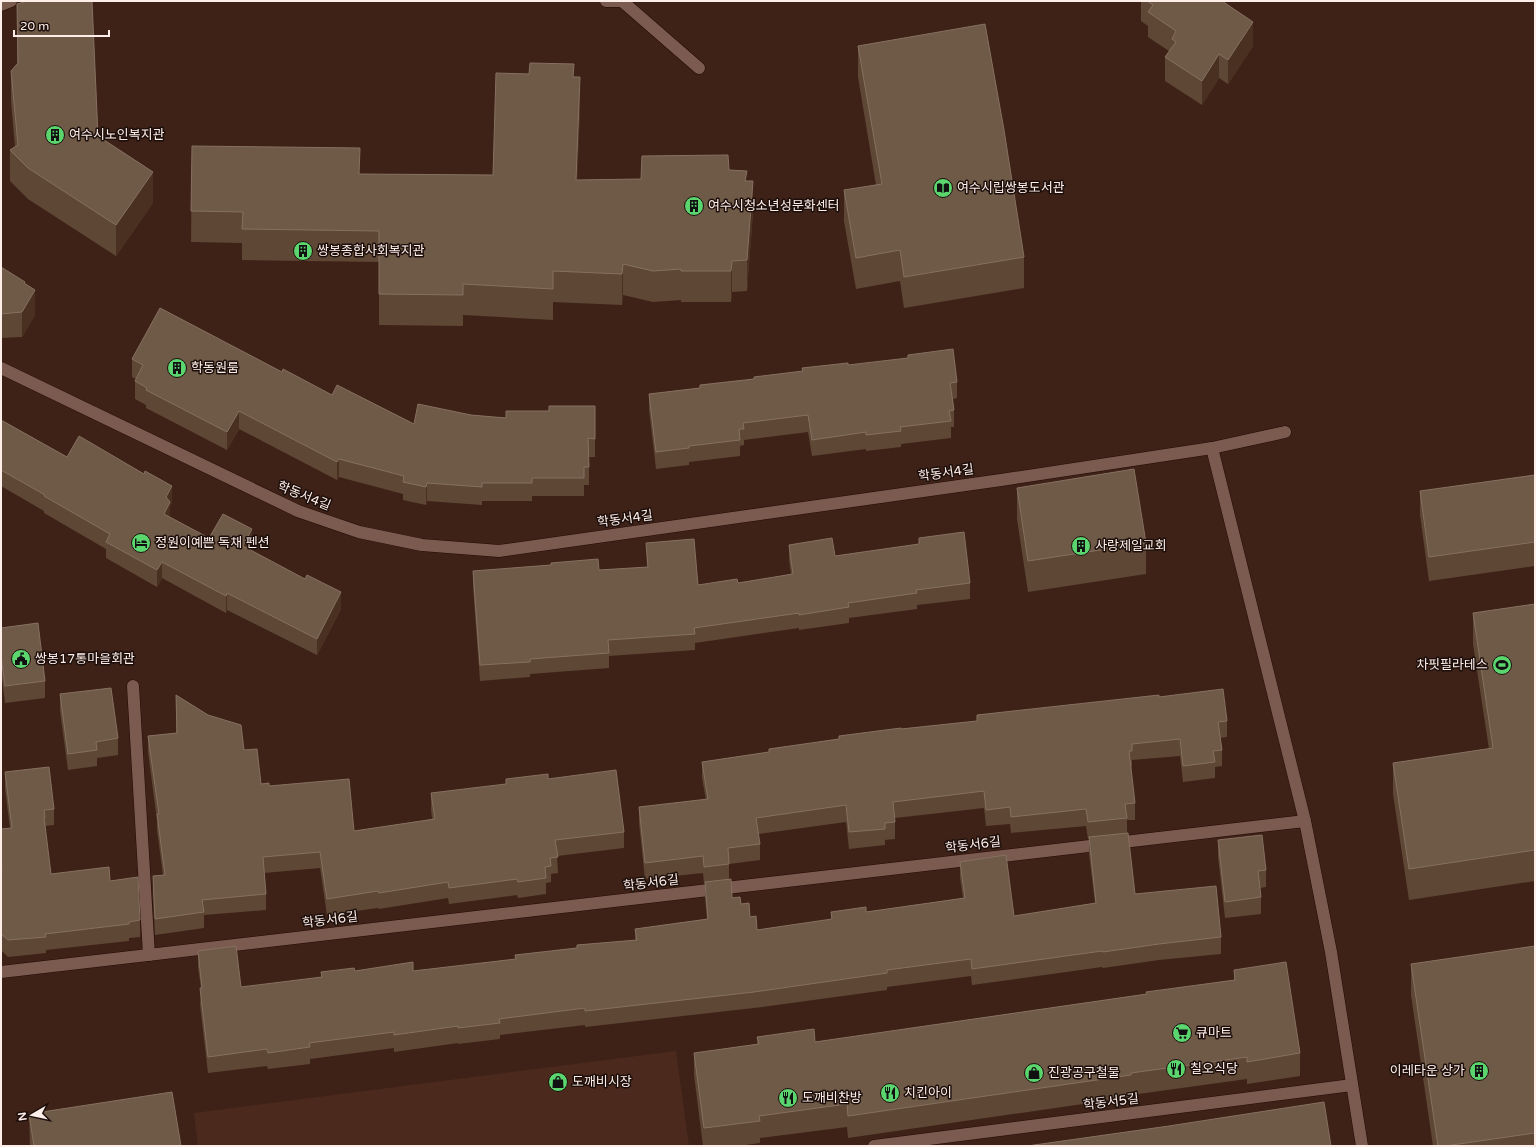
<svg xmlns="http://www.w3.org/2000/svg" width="1536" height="1147" font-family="'Varela Round','Noto Sans KR',sans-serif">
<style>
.built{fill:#4c291d}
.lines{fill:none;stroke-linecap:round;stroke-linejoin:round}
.minor-casing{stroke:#240a03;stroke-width:13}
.minor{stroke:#7b5b50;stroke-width:12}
.wall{fill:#5e4734;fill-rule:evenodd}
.shaded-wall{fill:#4a3020}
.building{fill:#6f5947;stroke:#867060}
.labels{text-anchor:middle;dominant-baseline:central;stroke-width:3;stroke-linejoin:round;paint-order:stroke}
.poi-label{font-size:13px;fill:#feeee9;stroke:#1c0f0b;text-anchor:start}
.street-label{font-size:13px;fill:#feeee9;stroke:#1c0f0b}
</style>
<rect width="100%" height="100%" fill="#3e2218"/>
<path class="built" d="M 676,1051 L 689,1146 L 198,1146 L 194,1113 Z"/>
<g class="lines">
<g class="minor-casing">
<g id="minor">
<path d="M 606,1 L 622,1 L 699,68"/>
<path d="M 1,5 L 11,1"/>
<path d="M 1,368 L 298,511 L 359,532 L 422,545 L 499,551 L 1001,480 L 1212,448 L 1285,432"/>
<path d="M 1212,448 L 1305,821 L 1331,952 L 1362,1146"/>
<path d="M 133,686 L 149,955"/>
<path d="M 1,972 L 1305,821"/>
<path d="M 874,1146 L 1352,1085"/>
</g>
</g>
<use href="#minor" class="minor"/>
</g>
<g class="wall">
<path d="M 1141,1 L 1222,1 L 1253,46 L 1228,84 L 1219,78 L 1202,105 L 1165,81 L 1165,57 L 1169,51 L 1148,37 L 1148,26 L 1141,21 Z"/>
<path d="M 17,4 L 98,136 L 153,203 L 116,256 L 28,199 L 10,181 L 10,150 L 15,147 L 11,102 L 11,71 L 17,64 Z"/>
<path d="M 858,46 L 1024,257 L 1024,288 L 904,308 L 900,281 L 856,289 L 844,221 L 844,190 L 876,185 L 858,77 Z"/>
<path d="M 574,77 L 580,108 L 577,180 L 641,179 L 729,170 L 747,181 L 753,212 L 747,291 L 732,292 L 731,302 L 681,302 L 681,300 L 653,302 L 623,295 L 622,305 L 553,302 L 553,320 L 463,315 L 463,326 L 379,325 L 379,262 L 242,260 L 242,243 L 191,242 L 192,146 L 360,174 L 493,175 Z"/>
<path d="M 1,267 L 25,284 L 35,315 L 22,337 L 1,338 Z"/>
<path d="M 132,359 L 282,372 L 332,395 L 414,424 L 471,415 L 506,418 L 549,411 L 595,406 L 595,457 L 589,457 L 589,485 L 584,485 L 584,496 L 532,496 L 532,501 L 482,501 L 482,505 L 427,501 L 426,505 L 403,500 L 403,494 L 339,477 L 337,480 L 239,429 L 227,450 L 146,408 L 146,405 L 135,399 L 135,381 L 136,379 L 132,377 Z"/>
<path d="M 848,365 L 957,382 L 957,398 L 953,399 L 954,410 L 954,427 L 951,427 L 951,438 L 901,444 L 901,447 L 866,451 L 866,449 L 812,456 L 808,432 L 744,440 L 744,445 L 740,446 L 740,456 L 689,462 L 689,465 L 656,469 L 649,410 L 649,394 L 700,388 L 700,385 L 754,379 L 802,371 L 802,368 Z"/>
<path d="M 1,420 L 67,457 L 172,503 L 170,506 L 170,517 L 209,538 L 252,546 L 250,550 L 341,609 L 317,655 L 227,610 L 226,613 L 162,578 L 157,587 L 106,558 L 106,549 L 44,513 L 44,511 L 1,486 Z"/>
<path d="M 1535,475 L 1535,566 L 1429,581 L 1420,515 L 1420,491 Z"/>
<path d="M 1017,488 L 1146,543 L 1146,574 L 1028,592 L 1017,519 Z"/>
<path d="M 919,538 L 970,583 L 970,599 L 917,605 L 917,609 L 849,618 L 849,623 L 799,630 L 799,628 L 695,643 L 695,650 L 609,656 L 609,668 L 530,674 L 530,677 L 480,681 L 473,587 L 473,571 L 599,570 L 647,567 L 646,543 L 698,585 L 738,583 L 791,574 L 789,560 L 789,545 L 835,556 L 919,544 Z"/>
<path d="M 1535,604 L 1535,881 L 1409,900 L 1393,794 L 1393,763 L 1489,749 L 1473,644 L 1473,613 Z"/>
<path d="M 1,628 L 45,681 L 45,698 L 5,703 L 1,672 Z"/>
<path d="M 60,694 L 118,738 L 118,755 L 97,758 L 97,766 L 68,770 L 60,711 Z"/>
<path d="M 176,695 L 244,750 L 261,784 L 269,786 L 354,831 L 432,819 L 431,809 L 431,793 L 506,784 L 506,779 L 548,779 L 624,832 L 624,848 L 557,856 L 558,873 L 551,874 L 551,882 L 546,883 L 546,894 L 518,898 L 517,895 L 449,904 L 448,898 L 379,909 L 378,908 L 327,915 L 320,868 L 264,873 L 266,894 L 266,910 L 204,915 L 204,928 L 155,935 L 153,892 L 153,876 L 163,875 L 157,830 L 157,820 L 148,752 L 148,736 L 176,733 Z"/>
<path d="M 1159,697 L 1227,721 L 1227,737 L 1220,738 L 1222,750 L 1222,766 L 1215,767 L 1215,778 L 1183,782 L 1180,756 L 1132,760 L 1132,767 L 1131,767 L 1135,803 L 1135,820 L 1127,820 L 1127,833 L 1135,894 L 1221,937 L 1221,954 L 1159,960 L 1103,968 L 1102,967 L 972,985 L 971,976 L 887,987 L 887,990 L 754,1008 L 585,1027 L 585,1025 L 500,1035 L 500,1039 L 458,1044 L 458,1043 L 394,1052 L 394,1048 L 310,1059 L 310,1064 L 268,1069 L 267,1066 L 208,1073 L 200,1005 L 201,988 L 198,967 L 198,951 L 241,987 L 321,977 L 321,972 L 355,971 L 413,971 L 515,959 L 515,955 L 577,948 L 577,945 L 635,940 L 635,929 L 707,919 L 705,898 L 705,883 L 704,883 L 703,873 L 645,879 L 639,823 L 639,807 L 706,800 L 702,778 L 702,762 L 769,752 L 769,749 L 839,739 L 839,736 L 977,721 L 977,715 ZM 984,808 L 986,826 L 1010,824 L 1011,833 L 1086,826 L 1088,839 L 1089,838 L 1089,854 L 1095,903 L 1014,916 L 960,862 L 960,878 L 963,898 L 866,912 L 831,912 L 831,920 L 757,930 L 750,917 L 741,904 L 732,898 L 729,879 L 729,864 L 760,860 L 760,844 L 758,834 L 846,822 L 849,849 L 885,845 L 885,840 L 895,839 L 895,818 Z"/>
<path d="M 5,772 L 54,809 L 54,825 L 45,826 L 45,832 L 51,874 L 110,881 L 140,920 L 140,937 L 129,938 L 129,941 L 46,950 L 46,953 L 8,957 L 1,950 L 1,829 L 10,828 L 5,789 Z"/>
<path d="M 1218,840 L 1266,870 L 1266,887 L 1260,888 L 1261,897 L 1261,914 L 1225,918 L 1218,857 Z"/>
<path d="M 1535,946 L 1535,1146 L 1433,1146 L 1411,995 L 1411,964 Z"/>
<path d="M 1234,970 L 1300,1053 L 1300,1076 L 1247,1084 L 1247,1079 L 1131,1095 L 1131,1097 L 848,1138 L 847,1127 L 760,1138 L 760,1143 L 738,1146 L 703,1146 L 694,1075 L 694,1053 L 757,1044 L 757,1037 L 815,1042 L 1146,994 L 1234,980 Z"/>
<path d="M 29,1114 L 181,1146 L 30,1146 Z"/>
</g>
<g class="shaded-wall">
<path d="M 1253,22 L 1253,46 L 1228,84 L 1228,60 Z"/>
<path d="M 1219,54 L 1219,78 L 1202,105 L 1202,81 Z"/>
<path d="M 580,77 L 580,108 L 576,211 L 576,180 Z"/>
<path d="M 153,172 L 153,203 L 116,256 L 116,225 Z"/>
<path d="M 753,181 L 753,212 L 747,291 L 747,260 Z"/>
<path d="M 732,261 L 732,292 L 731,302 L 731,271 Z"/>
<path d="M 623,264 L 623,295 L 622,305 L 622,274 Z"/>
<path d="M 35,290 L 35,315 L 22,337 L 22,312 Z"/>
<path d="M 239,411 L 239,429 L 227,450 L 227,432 Z"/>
<path d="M 339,459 L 339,477 L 337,480 L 337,462 Z"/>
<path d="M 427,483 L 427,501 L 426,505 L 426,487 Z"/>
<path d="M 172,486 L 172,503 L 170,506 L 170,518 L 164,514 L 166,497 Z"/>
<path d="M 252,529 L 252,546 L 243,563 L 243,546 Z"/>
<path d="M 162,562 L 162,578 L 157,587 L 157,570 Z"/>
<path d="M 341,592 L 341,609 L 317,655 L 317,639 Z"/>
<path d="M 227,593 L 227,610 L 226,613 L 226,596 Z"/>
</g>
<g class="building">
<path d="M 25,1 L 92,1 L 98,136 L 153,172 L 116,225 L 28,168 L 10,150 L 18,145 L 11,71 L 18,63 L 17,4 L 24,2 Z"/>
<path d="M 1147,1 L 1222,1 L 1253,22 L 1228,60 L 1219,54 L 1202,81 L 1165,57 L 1176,42 L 1172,39 L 1176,31 L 1148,12 L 1153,5 Z"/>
<path d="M 985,24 L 1004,130 L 1024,257 L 904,277 L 900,250 L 856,258 L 844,190 L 882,184 L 858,46 Z"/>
<path d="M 530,63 L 574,64 L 573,77 L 580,77 L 576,180 L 641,179 L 642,156 L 728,155 L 729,170 L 747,171 L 745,181 L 753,181 L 747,260 L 732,261 L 731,271 L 681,271 L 681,269 L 653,271 L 623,264 L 622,274 L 553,271 L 553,289 L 463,284 L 463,295 L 379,294 L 379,231 L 242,229 L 243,212 L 191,211 L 192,146 L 360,148 L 359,174 L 493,175 L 496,73 L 529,74 Z"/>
<path d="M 1,267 L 25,282 L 24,283 L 35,290 L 22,312 L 1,314 Z"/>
<path d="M 160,308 L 282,372 L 283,369 L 332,395 L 337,385 L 414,424 L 418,404 L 471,415 L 506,418 L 506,411 L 549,411 L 549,406 L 595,406 L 595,439 L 588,438 L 589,467 L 584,467 L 584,478 L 532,478 L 532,483 L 482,483 L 482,487 L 427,483 L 426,487 L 403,482 L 404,476 L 339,459 L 337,462 L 239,411 L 227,432 L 146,390 L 147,388 L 135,381 L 143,365 L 132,359 Z"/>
<path d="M 953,349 L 957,382 L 950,383 L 954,410 L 949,411 L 951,421 L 900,427 L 901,431 L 866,435 L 866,432 L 812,440 L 808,415 L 743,423 L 744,429 L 739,429 L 740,440 L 689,446 L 689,448 L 656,452 L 649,394 L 700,388 L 700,385 L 754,379 L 754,377 L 803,371 L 802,368 L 848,363 L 848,365 L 908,358 L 908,355 Z"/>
<path d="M 1,420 L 67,457 L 79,436 L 144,474 L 145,471 L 172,486 L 166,497 L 170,502 L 164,514 L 209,538 L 223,514 L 252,529 L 243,546 L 305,579 L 307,575 L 341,592 L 317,639 L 227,593 L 226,596 L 162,562 L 157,570 L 106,542 L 110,534 L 44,496 L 45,495 L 1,470 Z"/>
<path d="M 1134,469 L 1146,543 L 1028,561 L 1017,488 Z"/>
<path d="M 1535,475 L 1535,542 L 1429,557 L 1420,491 Z"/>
<path d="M 964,532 L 970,583 L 916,590 L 917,593 L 848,603 L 849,607 L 799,615 L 799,613 L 694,628 L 695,634 L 608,640 L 609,653 L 530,659 L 530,662 L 480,665 L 473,571 L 551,565 L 551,563 L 598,559 L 599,570 L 648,567 L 646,543 L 694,539 L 698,585 L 737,579 L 738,583 L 793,574 L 789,545 L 832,538 L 835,556 L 919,544 L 919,538 Z"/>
<path d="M 1535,604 L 1535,850 L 1409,869 L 1393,763 L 1493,748 L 1473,613 Z"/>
<path d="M 38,623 L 45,681 L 5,686 L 1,656 L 1,628 Z"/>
<path d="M 111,688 L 118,738 L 96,742 L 97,750 L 68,754 L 60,694 Z"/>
<path d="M 1223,689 L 1227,721 L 1218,722 L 1222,750 L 1213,751 L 1215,762 L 1183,766 L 1180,739 L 1132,744 L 1132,751 L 1129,751 L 1135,803 L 1125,804 L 1127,818 L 1088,822 L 1086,809 L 1011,817 L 1010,807 L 986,810 L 984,791 L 893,802 L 895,822 L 885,823 L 885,829 L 849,832 L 846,805 L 756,818 L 760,844 L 728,848 L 729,864 L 704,867 L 703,856 L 645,863 L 639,807 L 708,799 L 702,762 L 769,752 L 769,749 L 839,739 L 839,736 L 901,728 L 901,729 L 977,721 L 977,715 L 1159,695 L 1159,697 Z"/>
<path d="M 176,695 L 208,715 L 241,725 L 244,750 L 257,749 L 261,784 L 269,783 L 269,786 L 349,779 L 354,831 L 435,819 L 431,793 L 506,784 L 506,779 L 548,774 L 548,779 L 616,770 L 624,832 L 555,840 L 558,857 L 550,858 L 551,866 L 545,867 L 546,878 L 518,882 L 517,879 L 449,888 L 448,882 L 379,893 L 378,891 L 327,899 L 320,852 L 263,857 L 266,894 L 202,900 L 204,912 L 155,919 L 153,876 L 165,875 L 157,814 L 159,814 L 148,736 L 177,733 Z"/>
<path d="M 49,767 L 54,809 L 44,810 L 45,817 L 44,817 L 51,874 L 109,867 L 110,881 L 138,877 L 140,920 L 129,922 L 129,924 L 45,934 L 46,937 L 8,940 L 1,934 L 1,869 L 2,868 L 1,858 L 1,829 L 12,828 L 5,772 Z"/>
<path d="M 1128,833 L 1135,894 L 1216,886 L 1221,937 L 1159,944 L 1103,952 L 1102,951 L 972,969 L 971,959 L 887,970 L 887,973 L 754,992 L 585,1011 L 585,1008 L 499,1019 L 500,1023 L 458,1028 L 458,1026 L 394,1035 L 394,1032 L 309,1043 L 310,1047 L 268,1053 L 267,1049 L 208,1057 L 200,988 L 202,988 L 198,951 L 236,946 L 241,987 L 322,977 L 321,972 L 354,968 L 355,971 L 413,962 L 413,971 L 516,959 L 515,955 L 577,948 L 577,945 L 637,940 L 635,929 L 708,919 L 705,882 L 731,879 L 732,898 L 740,897 L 741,904 L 749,903 L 750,917 L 756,916 L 757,930 L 832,919 L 831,912 L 866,907 L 866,912 L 965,898 L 960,862 L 1006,855 L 1014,916 L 1096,903 L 1089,837 Z"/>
<path d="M 1262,835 L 1266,870 L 1258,871 L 1261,897 L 1225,902 L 1218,840 Z"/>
<path d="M 1535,946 L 1535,1133 L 1445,1146 L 1438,1146 L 1411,964 Z"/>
<path d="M 1286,962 L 1300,1053 L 1247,1062 L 1247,1057 L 1131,1073 L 1131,1075 L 848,1116 L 847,1104 L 759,1116 L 760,1121 L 704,1128 L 694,1053 L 759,1044 L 757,1037 L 814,1029 L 815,1042 L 1147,994 L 1146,992 L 1235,980 L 1234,970 Z"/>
<path d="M 172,1092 L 181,1146 L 34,1146 L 29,1114 Z"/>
<path d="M 1324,1102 L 1331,1146 L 1027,1146 L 1169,1126 Z"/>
</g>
<defs>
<g id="building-disc" transform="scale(1)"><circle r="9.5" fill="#5bd56e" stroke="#1c0f0b"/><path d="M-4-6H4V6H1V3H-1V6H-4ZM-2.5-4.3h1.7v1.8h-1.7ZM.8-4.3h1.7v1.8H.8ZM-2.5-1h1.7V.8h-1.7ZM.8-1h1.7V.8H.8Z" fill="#111"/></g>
<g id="library-disc" transform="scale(1)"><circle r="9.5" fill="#5bd56e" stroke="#1c0f0b"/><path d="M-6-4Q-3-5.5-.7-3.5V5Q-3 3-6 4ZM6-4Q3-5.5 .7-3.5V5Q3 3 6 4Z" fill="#111"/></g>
<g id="hotel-disc" transform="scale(1)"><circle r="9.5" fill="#5bd56e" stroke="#1c0f0b"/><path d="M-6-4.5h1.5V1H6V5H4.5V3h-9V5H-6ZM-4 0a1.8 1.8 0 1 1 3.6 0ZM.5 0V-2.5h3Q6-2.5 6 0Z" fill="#111"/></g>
<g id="civic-disc" transform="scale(1)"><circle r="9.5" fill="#5bd56e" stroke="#1c0f0b"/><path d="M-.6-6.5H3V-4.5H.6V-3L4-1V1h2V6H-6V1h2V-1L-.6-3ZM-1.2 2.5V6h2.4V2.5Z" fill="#111"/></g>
<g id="stadium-disc" transform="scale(1)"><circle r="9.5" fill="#5bd56e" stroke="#1c0f0b"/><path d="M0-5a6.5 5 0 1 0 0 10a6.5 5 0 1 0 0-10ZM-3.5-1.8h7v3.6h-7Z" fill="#111"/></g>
<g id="supermarket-disc" transform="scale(1)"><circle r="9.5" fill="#5bd56e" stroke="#1c0f0b"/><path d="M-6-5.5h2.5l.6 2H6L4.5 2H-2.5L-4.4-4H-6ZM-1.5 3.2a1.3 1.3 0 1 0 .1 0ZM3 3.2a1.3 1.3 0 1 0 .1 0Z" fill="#111"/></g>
<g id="restaurant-disc" transform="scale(1)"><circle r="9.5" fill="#5bd56e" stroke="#1c0f0b"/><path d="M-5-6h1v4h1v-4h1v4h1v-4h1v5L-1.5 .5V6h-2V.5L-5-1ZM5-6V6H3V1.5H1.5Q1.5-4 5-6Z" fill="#111"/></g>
<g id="shop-disc" transform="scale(1)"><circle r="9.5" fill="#5bd56e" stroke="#1c0f0b"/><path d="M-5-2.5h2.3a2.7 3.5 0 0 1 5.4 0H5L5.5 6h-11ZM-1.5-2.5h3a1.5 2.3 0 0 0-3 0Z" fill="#111"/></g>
</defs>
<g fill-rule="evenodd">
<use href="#building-disc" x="55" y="135"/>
<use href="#library-disc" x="943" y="188"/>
<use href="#building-disc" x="694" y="206"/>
<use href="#building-disc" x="303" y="251"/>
<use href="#building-disc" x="177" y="368"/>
<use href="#hotel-disc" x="141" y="543"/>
<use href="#building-disc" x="1081" y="546"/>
<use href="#civic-disc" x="21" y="659"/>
<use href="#stadium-disc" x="1502" y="665"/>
<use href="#supermarket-disc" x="1182" y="1033"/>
<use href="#restaurant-disc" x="1176" y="1069"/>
<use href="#building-disc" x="1479" y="1071"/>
<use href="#shop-disc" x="1034" y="1073"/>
<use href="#shop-disc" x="558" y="1082"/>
<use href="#restaurant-disc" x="890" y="1093"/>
<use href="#restaurant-disc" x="788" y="1098"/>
</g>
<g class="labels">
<g class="poi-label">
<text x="69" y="135">여수시노인복지관</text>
<text x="957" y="188">여수시립쌍봉도서관</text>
<text x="708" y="206">여수시청소년성문화센터</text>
<text x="317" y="251">쌍봉종합사회복지관</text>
<text x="191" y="368">학동원룸</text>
<text x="155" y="543">정원이예쁜 독채 펜션</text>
<text x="1095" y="546">사랑제일교회</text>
<text x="35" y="659">쌍봉17통마을회관</text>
<text x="1488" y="665" text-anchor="end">차핏필라테스</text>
<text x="1196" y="1033">큐마트</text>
<text x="1190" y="1069">칠오식당</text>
<text x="1465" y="1071" text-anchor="end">이레타운 상가</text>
<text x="1048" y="1073">진광공구철물</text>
<text x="572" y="1082">도깨비시장</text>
<text x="904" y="1093">치킨아이</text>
<text x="802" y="1098">도깨비찬방</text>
</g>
<g class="street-label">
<text transform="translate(946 473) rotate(-8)">학동서4길</text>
<text transform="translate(304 496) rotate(22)">학동서4길</text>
<text transform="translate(625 519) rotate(-8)">학동서4길</text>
<text transform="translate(973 845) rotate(-7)">학동서6길</text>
<text transform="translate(651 883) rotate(-7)">학동서6길</text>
<text transform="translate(330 920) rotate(-7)">학동서6길</text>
<text transform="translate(1111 1102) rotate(-7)">학동서5길</text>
</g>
</g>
<rect width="1536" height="1147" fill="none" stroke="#feeee9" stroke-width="4"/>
<g transform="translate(32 1115) rotate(261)" stroke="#1c0f0b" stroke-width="3" paint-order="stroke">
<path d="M0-3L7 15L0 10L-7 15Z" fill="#feeee9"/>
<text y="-6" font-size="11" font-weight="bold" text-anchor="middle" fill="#feeee9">N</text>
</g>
<path d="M14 30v6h95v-6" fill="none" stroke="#feeee9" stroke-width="2"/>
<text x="20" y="30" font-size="12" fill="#feeee9" stroke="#1c0f0b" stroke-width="3" paint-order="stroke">20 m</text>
</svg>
